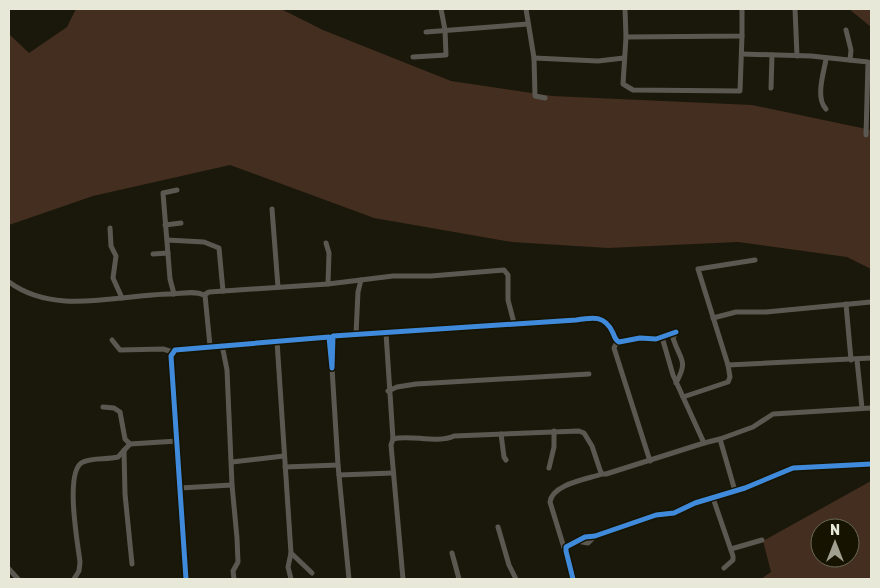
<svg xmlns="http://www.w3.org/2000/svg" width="880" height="588" font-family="Rubik,sans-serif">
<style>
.green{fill:#442e20;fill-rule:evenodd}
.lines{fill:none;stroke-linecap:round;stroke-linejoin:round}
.minor{stroke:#5b5851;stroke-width:5}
.cycleway-casing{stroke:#161400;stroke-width:8}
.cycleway{stroke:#408adc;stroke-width:5}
</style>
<rect width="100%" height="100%" fill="#19180a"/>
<g class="green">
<path d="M 76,9 L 281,9 L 323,30 L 451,81 L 552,96 L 752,105 L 871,130 L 871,269 L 847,257 L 738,242 L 608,248 L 512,242 L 374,218 L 230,165 L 93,196 L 9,225 L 9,34 L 29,53 L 67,27 Z"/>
<path d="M 849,9 L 871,9 L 871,27 Z"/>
<path d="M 871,481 L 871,579 L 761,579 L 771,572 L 763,541 ZM 820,528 L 850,528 L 850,558 L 820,558 Z"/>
</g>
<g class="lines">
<g class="minor">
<path d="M 526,9 L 534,58 L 535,96 L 545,98"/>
<path d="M 625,9 L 626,37 L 623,84 L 633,90 L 740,91 L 742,36"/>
<path d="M 795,9 L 797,56"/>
<path d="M 846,30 L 851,50 L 850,60"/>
<path d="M 426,32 L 528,24"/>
<path d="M 626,37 L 742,36 L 742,9"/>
<path d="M 742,54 L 811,56 L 868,62 L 866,135"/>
<path d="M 413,57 L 446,55 L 445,30 L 441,9"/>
<path d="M 534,58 L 598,61 L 624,58"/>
<path d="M 771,88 L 772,55"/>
<path d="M 826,109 C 815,98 824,72 826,59"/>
<path d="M 272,209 L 278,287"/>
<path d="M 165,225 L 181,223"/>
<path d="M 110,228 L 111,246 L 116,256 L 113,278 L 122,298"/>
<path d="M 167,240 L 204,242 L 219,248 L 223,291"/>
<path d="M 326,243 L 329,253 L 328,284"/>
<path d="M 153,254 L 168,253"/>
<path d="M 9,282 C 55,316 117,295 170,294 C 181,294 194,290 204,295 L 209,292 L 328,284 L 393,276 L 431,276 L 504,270 L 508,275 L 508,300 L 514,323"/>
<path d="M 174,294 L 170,279 L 163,193 L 177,190"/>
<path d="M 205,295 L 210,346"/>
<path d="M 846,304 L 851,360"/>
<path d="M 713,318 L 736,312 L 766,312 L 871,302"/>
<path d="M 676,332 L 673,338 C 680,361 689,359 676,383"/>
<path d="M 386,333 L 393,439 L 391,445 L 403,579"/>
<path d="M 356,334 L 358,292 L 361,280"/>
<path d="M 662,337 L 673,375 L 704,443 L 720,439"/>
<path d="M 112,340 L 120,350 L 163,349 L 173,352"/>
<path d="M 277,341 L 291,553 L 288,567 L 291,579"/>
<path d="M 617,342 L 614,348 L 650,461"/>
<path d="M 222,345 L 227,370 L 232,485 L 237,538 L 238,562 L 233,571 L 234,579"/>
<path d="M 857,360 L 862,408"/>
<path d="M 728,365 L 698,269 L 755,260"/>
<path d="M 332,368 L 338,465 L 349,579"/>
<path d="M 388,391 L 397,387 L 416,384 L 589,374"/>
<path d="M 683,397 L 728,382 L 730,377 L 728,365 L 871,358"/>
<path d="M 103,407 L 114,408 L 120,412 L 125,439 L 130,444"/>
<path d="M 501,434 L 504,457 L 506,460"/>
<path d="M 393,439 C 409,434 437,444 454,436 L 579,431 L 584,433 L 592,446 L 600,470 L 602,474 L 606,474 L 704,443"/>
<path d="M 124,450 L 125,494 L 132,564"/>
<path d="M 232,462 L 284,456"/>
<path d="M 285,467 L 338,465"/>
<path d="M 549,468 L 554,447 L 554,431"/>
<path d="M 339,475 L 393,473"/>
<path d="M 180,488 L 232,485"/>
<path d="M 735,491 L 720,439 L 753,427 L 773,414 L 871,408"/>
<path d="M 713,498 L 733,556 L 733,560 L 724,568"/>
<path d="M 498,527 L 509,565 L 516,579"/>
<path d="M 577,541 L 588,543 L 595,536"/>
<path d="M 731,549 L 762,540"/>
<path d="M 565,551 L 550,502 C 552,484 588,479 602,474"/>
<path d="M 291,553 L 312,573"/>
<path d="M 452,553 L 459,579"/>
<path d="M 9,569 L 18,579"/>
<path d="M 74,579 L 79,571 L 80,562 C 78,545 64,470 83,462 C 93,457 107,460 118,457 L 130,444 L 177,441"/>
<path d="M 186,579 L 171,356 L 175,350 L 329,337 L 332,368 L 333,336 L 576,320 C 593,317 605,315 613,333 C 615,338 615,340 619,342 L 640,338 L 656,339 L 676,332"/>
<path d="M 573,579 L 566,551 L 566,547 L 585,537 L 595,536 L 656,515 L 674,513 L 695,503 L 745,488 L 793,468 L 871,464"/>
</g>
<g class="cycleway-casing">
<g id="cycleway">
<path d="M 186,579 L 171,356 L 175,350 L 329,337 L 332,368 L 333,336 L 576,320 C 593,317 605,315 613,333 C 615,338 615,340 619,342 L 640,338 L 656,339 L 676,332"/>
<path d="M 573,579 L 566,551 L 566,547 L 585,537 L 595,536 L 656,515 L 674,513 L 695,503 L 745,488 L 793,468 L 871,464"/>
</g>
</g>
<use href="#cycleway" class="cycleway"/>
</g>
<rect width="880" height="588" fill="none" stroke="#e8e8d8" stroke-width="20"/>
<g transform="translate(835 543)"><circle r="24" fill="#161400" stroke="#6a6956"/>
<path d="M0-4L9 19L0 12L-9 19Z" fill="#a09f90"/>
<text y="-8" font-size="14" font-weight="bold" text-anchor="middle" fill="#e8e8d8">N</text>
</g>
</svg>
